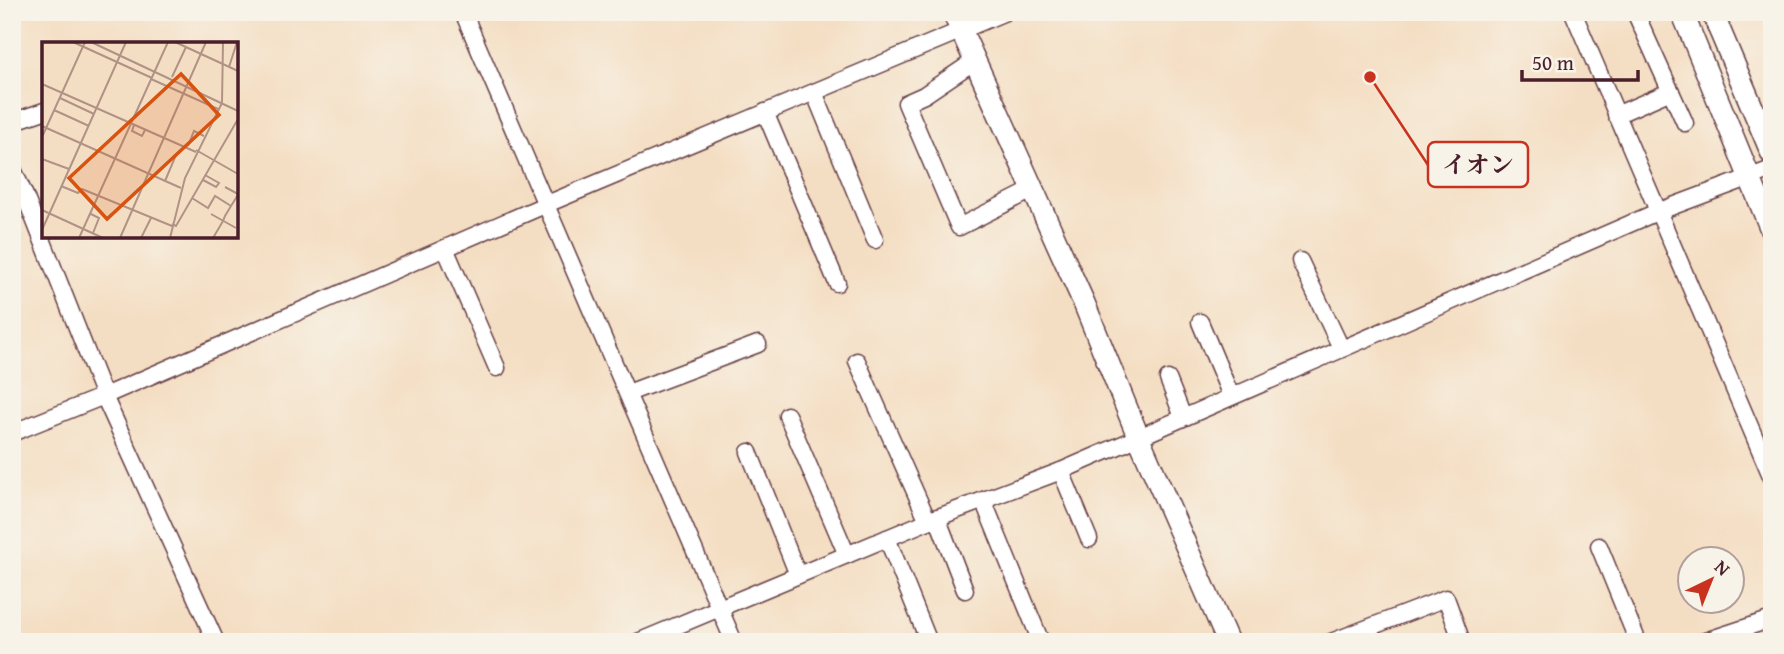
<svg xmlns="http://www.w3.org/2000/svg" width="1784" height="654" font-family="'Gentium Book Plus','Noto Serif JP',serif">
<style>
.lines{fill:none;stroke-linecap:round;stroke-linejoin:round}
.street-casing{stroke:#643c42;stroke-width:19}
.secondary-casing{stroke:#643c42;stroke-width:24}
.street{stroke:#fff;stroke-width:16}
.secondary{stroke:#fff;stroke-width:21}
.inset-road{fill:none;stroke:#b09286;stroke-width:2}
.view{fill:#d8530f;fill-opacity:0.15;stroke:#d8530f;stroke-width:3.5}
.inset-edge{fill:none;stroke:#4a1f2b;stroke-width:3.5}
.leader{fill:none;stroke:#c8321e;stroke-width:2.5}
.callout-dot{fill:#c8321e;stroke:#f7f3e8;stroke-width:2.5}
.callout{fill:#f7f3e8;stroke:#c8321e;stroke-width:2.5}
.callout-label{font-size:24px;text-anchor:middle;font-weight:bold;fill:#4a1f2b}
</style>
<rect width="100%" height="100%" fill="#f7f3e8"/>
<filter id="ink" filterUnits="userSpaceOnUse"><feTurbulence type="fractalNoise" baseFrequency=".0143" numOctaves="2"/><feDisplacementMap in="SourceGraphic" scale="14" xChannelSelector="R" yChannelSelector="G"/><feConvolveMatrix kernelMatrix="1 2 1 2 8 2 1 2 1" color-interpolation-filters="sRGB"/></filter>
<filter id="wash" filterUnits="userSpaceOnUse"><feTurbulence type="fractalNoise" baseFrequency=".00686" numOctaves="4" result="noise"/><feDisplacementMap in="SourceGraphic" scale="28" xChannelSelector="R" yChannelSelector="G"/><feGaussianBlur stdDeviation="1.57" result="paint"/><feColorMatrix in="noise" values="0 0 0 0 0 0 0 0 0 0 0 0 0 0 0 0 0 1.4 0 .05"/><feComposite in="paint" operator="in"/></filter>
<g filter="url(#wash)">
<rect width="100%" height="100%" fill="#f4dec3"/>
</g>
<g filter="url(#ink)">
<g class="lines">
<g class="street-casing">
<g id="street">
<path d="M 463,12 L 734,642"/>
<path d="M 1573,12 L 1772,478"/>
<path d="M 1635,12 L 1685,123"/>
<path d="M 973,62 L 924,95 L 906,103 L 959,227 L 1032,190"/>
<path d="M 814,92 L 875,240"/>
<path d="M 765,112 L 837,283"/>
<path d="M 1616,115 L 1671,91"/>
<path d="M 12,122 L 44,111"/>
<path d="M 12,167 L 25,196"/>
<path d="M 12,200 L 25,196 L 104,396 L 216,642"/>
<path d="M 445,248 L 497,368"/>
<path d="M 1300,261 L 1341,348"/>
<path d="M 1200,322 L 1231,396"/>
<path d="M 857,361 L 928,521"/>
<path d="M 1168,379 L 1183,417"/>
<path d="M 628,393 L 758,344"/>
<path d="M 787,415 L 847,555"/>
<path d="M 12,433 L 104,396 L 547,204 L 1005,12"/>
<path d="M 749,452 L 798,575"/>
<path d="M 1061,471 L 1089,539"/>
<path d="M 983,500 L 1041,642"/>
<path d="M 937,517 L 965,590"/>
<path d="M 887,538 L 929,642"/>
<path d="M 1599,546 L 1638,642"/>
<path d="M 638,642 L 928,521 L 1061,471 L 1657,212 L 1772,169"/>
<path d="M 1331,642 L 1446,598 L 1462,642"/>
<path d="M 1702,642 L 1772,619"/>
</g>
</g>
<g class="secondary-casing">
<g id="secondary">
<path d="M 953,12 L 1084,303 L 1138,436 L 1228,642"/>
<path d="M 1682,12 L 1772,232"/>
<path d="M 1712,12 L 1772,154"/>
</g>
</g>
<use href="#street" class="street"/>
<use href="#secondary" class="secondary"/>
</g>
</g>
<g transform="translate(42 42)">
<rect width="196" height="196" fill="#f4dec3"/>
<path class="inset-road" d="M 31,0 L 110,36M 49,0 L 196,69M 133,0 L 196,29M 187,25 L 195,0M 130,35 L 144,5M 109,37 L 176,67M 0,42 L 154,110M 18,56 L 52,72M 12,68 L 47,84M 92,83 L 90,89 L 100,94 L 103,88M 0,84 L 139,146M 0,95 L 43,0M 146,104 L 152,89 L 162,94M 154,108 L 196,132M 0,117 L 27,127M 161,138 L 174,145 L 177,141 L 163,133M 123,139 L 134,113M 19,144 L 36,151 L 40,147 L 130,184M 150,156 L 166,166 L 173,154 L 189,164M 0,168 L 61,196M 49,172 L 57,176 L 51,191M 169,172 L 194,186M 130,182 L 134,184 L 196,77M 0,188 L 84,0M 37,196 L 126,0M 78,196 L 164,0M 99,196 L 109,176M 128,196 L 143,136 L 180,61 L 181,0M 171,196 L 181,179 L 183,174 L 189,164 L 194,156 L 196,152 L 183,145"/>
<path class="view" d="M 139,32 L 177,73 L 65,177 L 27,136 Z"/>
<rect width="196" height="196" class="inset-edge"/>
</g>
<path class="leader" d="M1370 77L1428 165"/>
<circle class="callout-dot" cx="1370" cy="77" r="7"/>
<rect class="callout" x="1428" y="142" width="100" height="45" rx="7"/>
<g class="callout-label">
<text x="1478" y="173">イオン</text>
</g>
<rect width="1784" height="654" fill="none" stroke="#f7f3e8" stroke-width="42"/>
<g transform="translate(1711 580) rotate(43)"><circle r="33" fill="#f7f3e8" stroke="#b29e9c" stroke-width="2"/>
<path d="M0-5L12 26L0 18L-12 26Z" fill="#c8321e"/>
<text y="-10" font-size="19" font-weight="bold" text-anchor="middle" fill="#4a1f2b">N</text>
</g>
<path d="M1522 70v10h116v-10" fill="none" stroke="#4a1f2b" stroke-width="3.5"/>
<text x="1532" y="70" font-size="21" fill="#4a1f2b" stroke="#f7f3e8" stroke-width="5" paint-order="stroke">50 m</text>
</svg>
